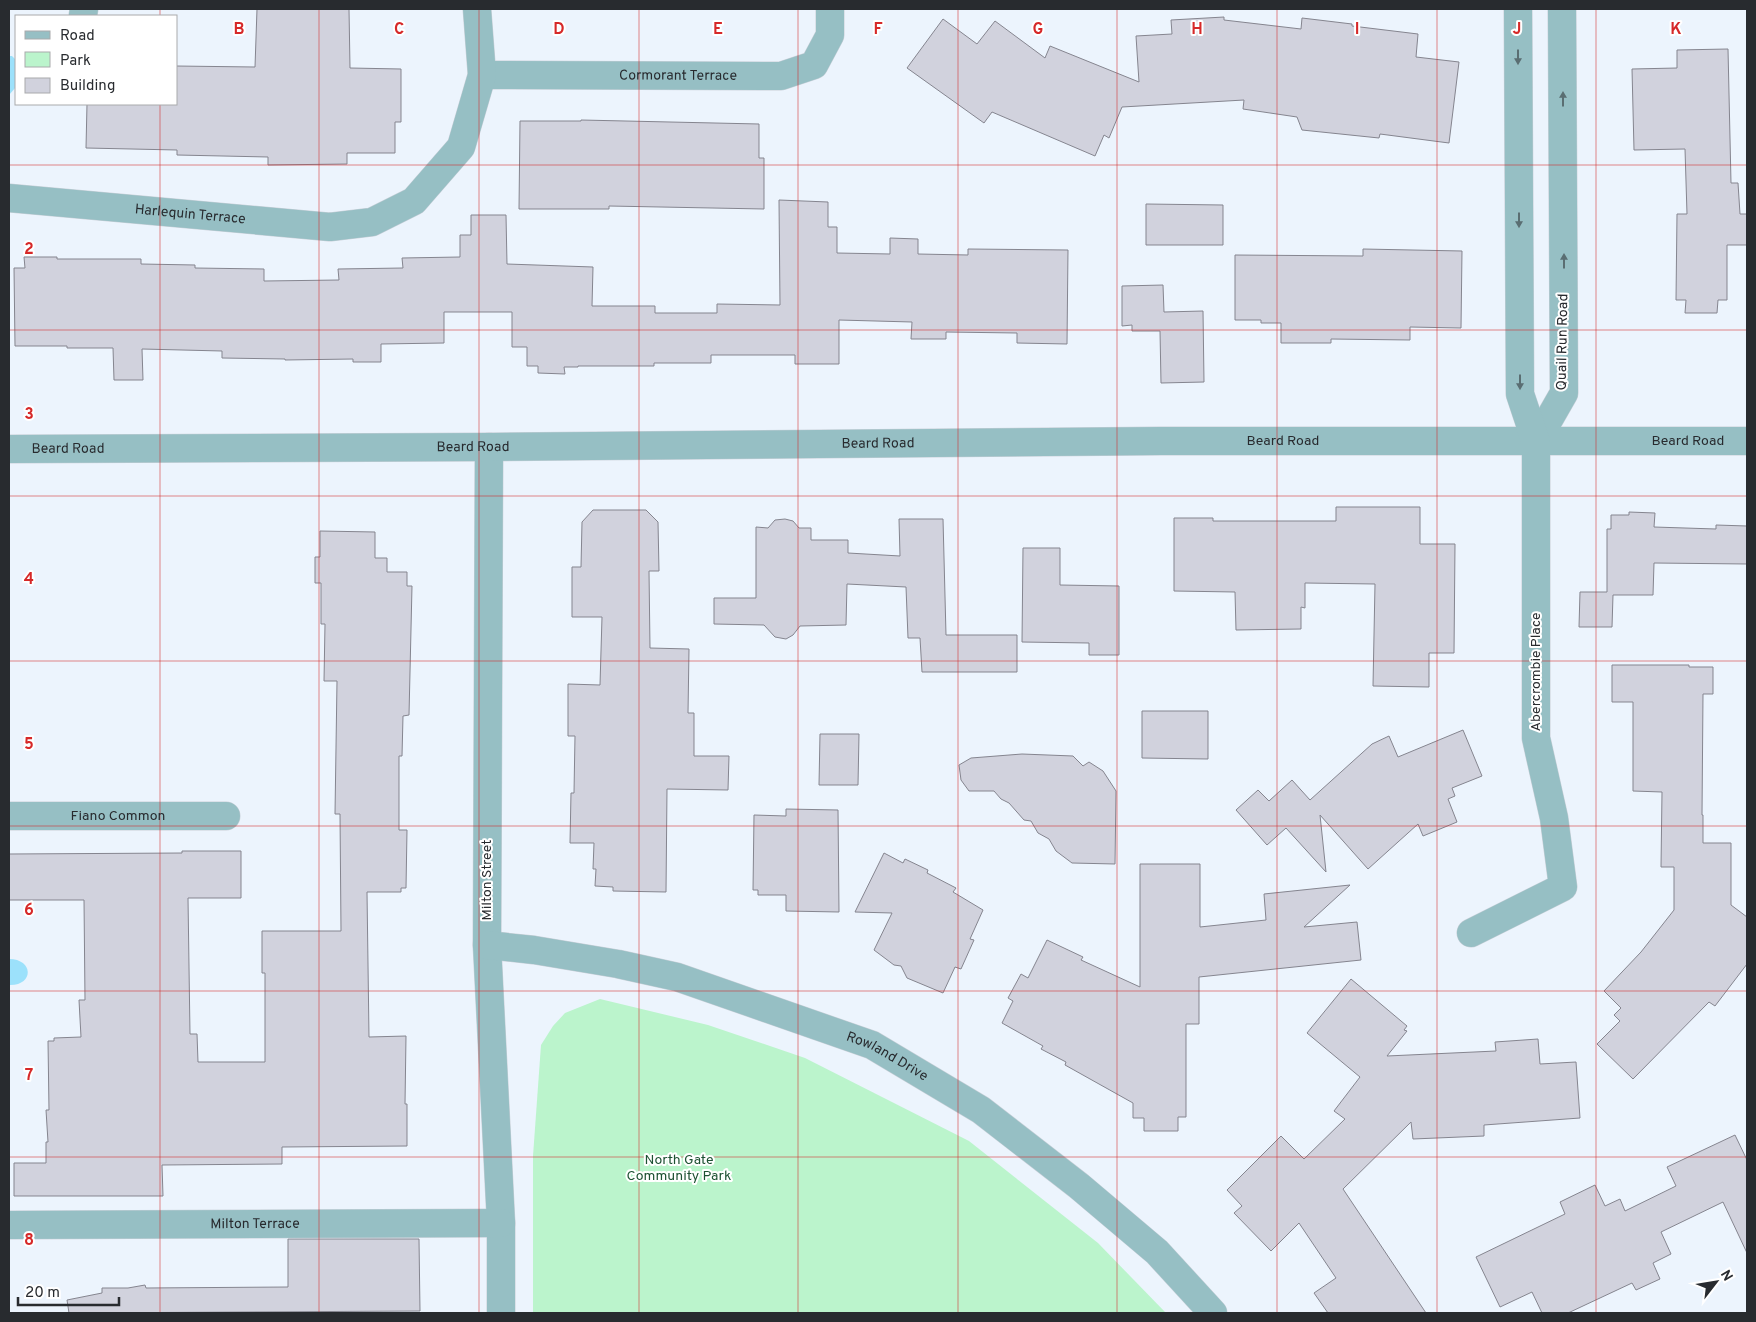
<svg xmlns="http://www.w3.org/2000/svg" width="1756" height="1322" font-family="Overpass,sans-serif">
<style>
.green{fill:#bbf4cc}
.water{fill:#9ce1fb}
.building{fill:#d1d2dd;stroke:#85858f}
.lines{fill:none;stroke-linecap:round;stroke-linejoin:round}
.minor-casing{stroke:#c9d0d8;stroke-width:29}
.minor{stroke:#96bfc4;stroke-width:28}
.oneway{fill:#5a6e72}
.grid{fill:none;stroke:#d62828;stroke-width:1;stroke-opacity:0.55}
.labels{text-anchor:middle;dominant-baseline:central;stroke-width:4;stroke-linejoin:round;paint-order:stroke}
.street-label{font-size:14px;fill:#282b2f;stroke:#fff}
.park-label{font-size:14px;fill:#1d5132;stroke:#fff}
.grid-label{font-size:16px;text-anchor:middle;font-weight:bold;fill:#d62828;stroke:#fff;stroke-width:4;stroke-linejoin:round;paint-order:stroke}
</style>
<rect width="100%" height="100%" fill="#ecf4fd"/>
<path class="green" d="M 600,999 L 708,1025 L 805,1058 L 969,1141 L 1098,1243 L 1166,1313 L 533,1313 L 533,1156 L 541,1045 L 553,1026 L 565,1013 Z"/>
<g class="water">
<path d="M 9,56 L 12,56 L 16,60 L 16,87 L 9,95 Z"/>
<path d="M 9,959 C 34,959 34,986 9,985 Z"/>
</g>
<g class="building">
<path d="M 257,9 L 349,9 L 350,68 L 401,69 L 401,122 L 395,122 L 395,153 L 347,153 L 347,164 L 268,165 L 268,157 L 177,155 L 177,150 L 86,148 L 87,104 L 176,104 L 176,66 L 255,67 Z"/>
<path d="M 1224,17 L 1224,20 L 1301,29 L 1302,18 L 1352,24 L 1352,26 L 1418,34 L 1416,57 L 1459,62 L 1449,143 L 1380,134 L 1379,138 L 1302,130 L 1297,117 L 1243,109 L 1244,100 L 1122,107 L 1109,138 L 1104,135 L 1095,156 L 992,112 L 984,123 L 907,68 L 943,19 L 977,44 L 995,21 L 1045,58 L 1050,46 L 1139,82 L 1136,36 L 1172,34 L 1171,20 Z"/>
<path d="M 1728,49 L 1731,183 L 1738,183 L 1740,214 L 1747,214 L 1747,245 L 1727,245 L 1727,300 L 1718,300 L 1717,313 L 1685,313 L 1686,300 L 1676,300 L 1677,214 L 1687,214 L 1685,149 L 1634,150 L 1632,69 L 1677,68 L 1677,50 Z"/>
<path d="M 581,120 L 759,124 L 759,158 L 764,158 L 764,209 L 609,206 L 609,209 L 519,209 L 520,121 L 581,121 Z"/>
<path d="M 779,200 L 828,202 L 828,227 L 837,227 L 837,253 L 890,254 L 890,238 L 918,239 L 918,254 L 968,255 L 968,249 L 1068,250 L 1067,344 L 1017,343 L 1017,333 L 946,332 L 946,339 L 911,339 L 912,322 L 839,320 L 839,364 L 795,364 L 795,355 L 711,355 L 711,363 L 654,363 L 654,366 L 578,366 L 578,367 L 564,367 L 565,374 L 538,373 L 538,366 L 527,366 L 527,347 L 512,347 L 512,312 L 444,312 L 444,343 L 381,344 L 381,362 L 353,362 L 353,359 L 285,360 L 285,359 L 222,358 L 222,351 L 142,349 L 143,380 L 114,380 L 113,348 L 67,348 L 67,346 L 15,346 L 14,268 L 25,268 L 24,257 L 57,257 L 57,259 L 141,259 L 141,264 L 195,265 L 195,268 L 264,269 L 264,281 L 339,280 L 338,269 L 403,268 L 402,258 L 460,257 L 460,235 L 471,235 L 471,215 L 506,215 L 507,264 L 593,267 L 592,306 L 655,306 L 655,313 L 717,313 L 717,304 L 780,305 Z"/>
<path d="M 1146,204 L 1223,205 L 1223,245 L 1146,245 Z"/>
<path d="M 1363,249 L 1462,251 L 1461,328 L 1410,327 L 1410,340 L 1331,339 L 1331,343 L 1281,343 L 1281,323 L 1261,323 L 1261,320 L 1235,320 L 1235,255 L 1363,256 Z"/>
<path d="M 1163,285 L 1164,312 L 1203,311 L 1204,382 L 1161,383 L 1160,331 L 1132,331 L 1132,325 L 1122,326 L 1122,286 Z"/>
<path d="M 1336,507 L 1420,507 L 1420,544 L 1455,544 L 1454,653 L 1429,653 L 1429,687 L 1373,686 L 1375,584 L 1305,583 L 1305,608 L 1301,607 L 1301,629 L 1236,630 L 1235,592 L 1174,591 L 1174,518 L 1213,518 L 1213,521 L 1336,521 Z"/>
<path d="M 593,510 L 646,510 L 658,522 L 659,571 L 649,571 L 650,648 L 689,649 L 688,713 L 694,713 L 694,756 L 729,756 L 728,790 L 667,789 L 666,892 L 613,891 L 613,887 L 595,886 L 596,869 L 593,869 L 594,843 L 570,843 L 571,793 L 574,793 L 575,736 L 568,736 L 568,684 L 600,685 L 602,617 L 572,617 L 572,567 L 581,567 L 582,522 Z"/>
<path d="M 1629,512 L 1655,513 L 1654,527 L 1716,529 L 1716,525 L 1747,526 L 1747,564 L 1654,563 L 1653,595 L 1613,595 L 1612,627 L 1579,627 L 1580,592 L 1607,592 L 1607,529 L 1611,529 L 1611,515 L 1629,515 Z"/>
<path d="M 785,519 L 793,521 L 799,528 L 811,528 L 811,540 L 848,540 L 848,553 L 900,556 L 899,519 L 943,519 L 946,635 L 1017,635 L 1017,672 L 922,672 L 920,638 L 908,638 L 906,587 L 847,584 L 846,625 L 800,626 L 793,635 L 786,639 L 775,637 L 764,625 L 714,624 L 714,598 L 756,598 L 756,527 L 768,528 L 775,520 Z"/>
<path d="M 320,531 L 375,532 L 375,558 L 387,558 L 387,572 L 407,572 L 407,586 L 412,586 L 409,715 L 403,716 L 402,756 L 399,756 L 399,830 L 407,830 L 406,888 L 401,888 L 401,892 L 367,892 L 369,1037 L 406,1036 L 405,1104 L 407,1104 L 407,1146 L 282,1147 L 282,1164 L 162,1165 L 163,1196 L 14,1196 L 14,1163 L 46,1163 L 46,1142 L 48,1142 L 46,1110 L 49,1110 L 48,1041 L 54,1041 L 54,1038 L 81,1037 L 79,1000 L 85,1000 L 84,900 L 9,900 L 9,854 L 182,853 L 182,851 L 241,851 L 241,898 L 188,898 L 190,1034 L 197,1034 L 198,1062 L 265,1062 L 265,973 L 262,973 L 262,931 L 341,931 L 340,814 L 335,814 L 337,681 L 324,681 L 325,624 L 321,624 L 321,583 L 315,583 L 315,557 L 320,557 Z"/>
<path d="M 1023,548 L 1060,548 L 1060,585 L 1119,586 L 1119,655 L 1089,655 L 1089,643 L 1022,642 Z"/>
<path d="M 1612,665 L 1689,665 L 1689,667 L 1713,667 L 1713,694 L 1703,694 L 1702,815 L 1703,815 L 1703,843 L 1731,843 L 1731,905 L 1747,917 L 1747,964 L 1715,1006 L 1709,1002 L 1633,1079 L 1597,1044 L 1620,1021 L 1614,1015 L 1621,1008 L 1604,991 L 1641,952 L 1674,910 L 1674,867 L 1661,867 L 1662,792 L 1633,791 L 1633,702 L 1612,702 Z"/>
<path d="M 1142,711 L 1208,711 L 1208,759 L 1142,758 Z"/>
<path d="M 1463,730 L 1482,776 L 1452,788 L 1455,796 L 1448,799 L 1457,822 L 1423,836 L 1418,824 L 1368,869 L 1320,815 L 1326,872 L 1286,828 L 1267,845 L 1236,810 L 1258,790 L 1269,801 L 1292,780 L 1310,800 L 1372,744 L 1389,736 L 1398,757 Z"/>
<path d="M 820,734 L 859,734 L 858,785 L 819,785 Z"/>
<path d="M 1022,754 L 1073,756 L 1083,766 L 1089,762 L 1103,771 L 1116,791 L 1115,864 L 1072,863 L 1056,851 L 1049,839 L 1038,833 L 1031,821 L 1024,820 L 1009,803 L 1001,799 L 994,791 L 969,791 L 961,780 L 959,765 L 971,758 Z"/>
<path d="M 786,809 L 838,810 L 839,912 L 786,911 L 786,895 L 758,895 L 758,890 L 753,890 L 754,815 L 786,816 Z"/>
<path d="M 884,853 L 903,863 L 905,859 L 928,870 L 927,873 L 956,888 L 953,892 L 983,910 L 970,939 L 974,940 L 961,969 L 955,967 L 943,993 L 907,978 L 901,966 L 894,965 L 874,950 L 892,913 L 855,912 Z"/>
<path d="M 1140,864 L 1200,864 L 1200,927 L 1266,920 L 1264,894 L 1350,885 L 1304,927 L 1357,922 L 1361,960 L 1199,977 L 1199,1024 L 1186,1024 L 1186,1117 L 1178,1117 L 1178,1131 L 1144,1131 L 1144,1118 L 1133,1118 L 1133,1103 L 1065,1065 L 1066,1062 L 1041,1049 L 1043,1046 L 1002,1023 L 1013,1001 L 1008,998 L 1021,974 L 1028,978 L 1047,940 L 1083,957 L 1081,960 L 1140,987 Z"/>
<path d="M 1351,979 L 1407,1026 L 1404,1030 L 1407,1031 L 1387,1056 L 1496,1051 L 1495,1042 L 1538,1039 L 1540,1064 L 1576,1062 L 1580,1118 L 1484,1125 L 1484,1136 L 1413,1139 L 1411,1122 L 1343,1189 L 1426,1313 L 1328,1313 L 1314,1293 L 1336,1278 L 1299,1223 L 1271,1251 L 1234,1213 L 1242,1206 L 1227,1190 L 1281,1136 L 1304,1159 L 1345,1119 L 1334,1111 L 1360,1077 L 1307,1033 Z"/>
<path d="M 1735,1135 L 1747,1160 L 1747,1253 L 1723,1202 L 1661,1232 L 1671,1254 L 1653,1263 L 1660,1279 L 1636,1290 L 1632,1283 L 1568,1313 L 1542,1313 L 1532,1292 L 1500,1307 L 1476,1257 L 1565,1214 L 1560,1202 L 1595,1185 L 1605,1206 L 1620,1199 L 1625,1211 L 1676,1186 L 1667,1167 Z"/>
<path d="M 288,1239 L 419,1239 L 420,1311 L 69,1313 L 67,1300 L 102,1293 L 102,1288 L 128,1288 L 145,1285 L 146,1288 L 288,1287 Z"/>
</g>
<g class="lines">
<g class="minor-casing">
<g id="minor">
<path d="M 83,15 L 84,9"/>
<path id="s1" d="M 482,75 L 781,76 L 814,65 L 830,35 L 830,9"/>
<path id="s2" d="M 9,198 L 330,227 L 372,222 L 414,201 L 461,147 L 482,75 L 477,9"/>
<path d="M 1536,442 L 1564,393 L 1562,9"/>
<path d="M 489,447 L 487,945 L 501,1223 L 501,1313"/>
<path id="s3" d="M 9,449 L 489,447 L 1161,441 L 1747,441"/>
<path id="s4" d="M 9,816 L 226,816"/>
<path d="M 1471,933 L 1563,887 L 1554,818 L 1536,738 L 1536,442 L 1520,394 L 1518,9"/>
<path id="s5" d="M 487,945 L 534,950 L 618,964 L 677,977 L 872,1045 L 981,1110 L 1079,1186 L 1157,1252 L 1213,1313"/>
<path id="s6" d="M 9,1225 L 501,1223"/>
</g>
</g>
<use href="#minor" class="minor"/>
</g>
<defs><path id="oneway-solid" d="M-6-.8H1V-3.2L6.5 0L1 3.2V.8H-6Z" transform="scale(1.25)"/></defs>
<g class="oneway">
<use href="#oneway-solid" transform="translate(1518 57) rotate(90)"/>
<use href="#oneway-solid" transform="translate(1563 99) rotate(-90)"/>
<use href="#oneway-solid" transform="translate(1519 220) rotate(90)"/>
<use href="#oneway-solid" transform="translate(1564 261) rotate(-90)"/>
<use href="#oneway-solid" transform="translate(1520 382) rotate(90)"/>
</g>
<path class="grid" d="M 160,9 L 160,16M 319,9 L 319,1313M 479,9 L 479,1313M 639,9 L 639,1313M 798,9 L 798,1313M 958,9 L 958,1313M 1117,9 L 1117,1313M 1277,9 L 1277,1313M 1437,9 L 1437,1313M 1596,9 L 1596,1313M 160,104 L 160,1313M 9,165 L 1747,165M 9,330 L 1747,330M 9,496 L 1747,496M 9,661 L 1747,661M 9,826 L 1747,826M 9,991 L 1747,991M 9,1157 L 1747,1157"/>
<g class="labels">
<g class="street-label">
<text stroke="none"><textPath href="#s1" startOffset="196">Cormorant Terrace</textPath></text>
<text stroke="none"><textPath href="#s2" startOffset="182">Harlequin Terrace</textPath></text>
<text transform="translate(1563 342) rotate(-89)">Quail Run Road</text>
<text stroke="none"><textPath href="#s3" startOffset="1274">Beard Road</textPath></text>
<text stroke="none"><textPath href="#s3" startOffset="1679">Beard Road</textPath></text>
<text stroke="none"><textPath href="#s3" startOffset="869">Beard Road</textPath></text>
<text stroke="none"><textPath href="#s3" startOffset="464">Beard Road</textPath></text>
<text stroke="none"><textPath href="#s3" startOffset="59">Beard Road</textPath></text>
<text transform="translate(1536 672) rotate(-90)">Abercrombie Place</text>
<text stroke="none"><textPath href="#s4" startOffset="109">Fiano Common</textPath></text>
<text transform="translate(487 880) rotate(-90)">Milton Street</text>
<text stroke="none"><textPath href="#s5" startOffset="418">Rowland Drive</textPath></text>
<text stroke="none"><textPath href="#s6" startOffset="246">Milton Terrace</textPath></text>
</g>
<g class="park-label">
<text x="679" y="1160">North Gate<tspan x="679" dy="16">Community Park</tspan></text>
</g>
</g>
<g class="grid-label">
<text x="239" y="34">B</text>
<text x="399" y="34">C</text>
<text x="559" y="34">D</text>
<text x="718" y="34">E</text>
<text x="878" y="34">F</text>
<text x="1038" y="34">G</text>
<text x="1197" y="34">H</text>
<text x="1357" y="34">I</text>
<text x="1517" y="34">J</text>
<text x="1676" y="34">K</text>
<text x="29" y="254">2</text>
<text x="29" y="419">3</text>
<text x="29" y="584">4</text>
<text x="29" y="749">5</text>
<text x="29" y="915">6</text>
<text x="29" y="1080">7</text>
<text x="29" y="1245">8</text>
</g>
<rect width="1756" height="1322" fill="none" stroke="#282b2f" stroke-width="20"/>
<rect x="15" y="15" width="162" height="90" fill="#ffffff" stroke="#a9aaac"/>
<rect x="25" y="31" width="25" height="8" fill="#96bfc4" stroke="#a9aaac"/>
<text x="60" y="40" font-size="15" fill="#282b2f">Road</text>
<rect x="25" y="52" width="25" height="15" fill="#bbf4cc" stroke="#a9aaac"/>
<text x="60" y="65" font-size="15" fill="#282b2f">Park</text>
<rect x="25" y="78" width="25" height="15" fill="#d1d2dd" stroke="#a9aaac"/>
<text x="60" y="90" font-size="15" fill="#282b2f">Building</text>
<g transform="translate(1716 1282) rotate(59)" stroke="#ffffff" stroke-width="4" paint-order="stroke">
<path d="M0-4L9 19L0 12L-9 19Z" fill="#282b2f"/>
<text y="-8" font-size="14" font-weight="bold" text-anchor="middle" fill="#282b2f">N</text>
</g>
<path d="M18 1297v8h101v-8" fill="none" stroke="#282b2f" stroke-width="2.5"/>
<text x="25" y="1297" font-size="15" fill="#282b2f" stroke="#ffffff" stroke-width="4" paint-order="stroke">20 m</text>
</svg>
